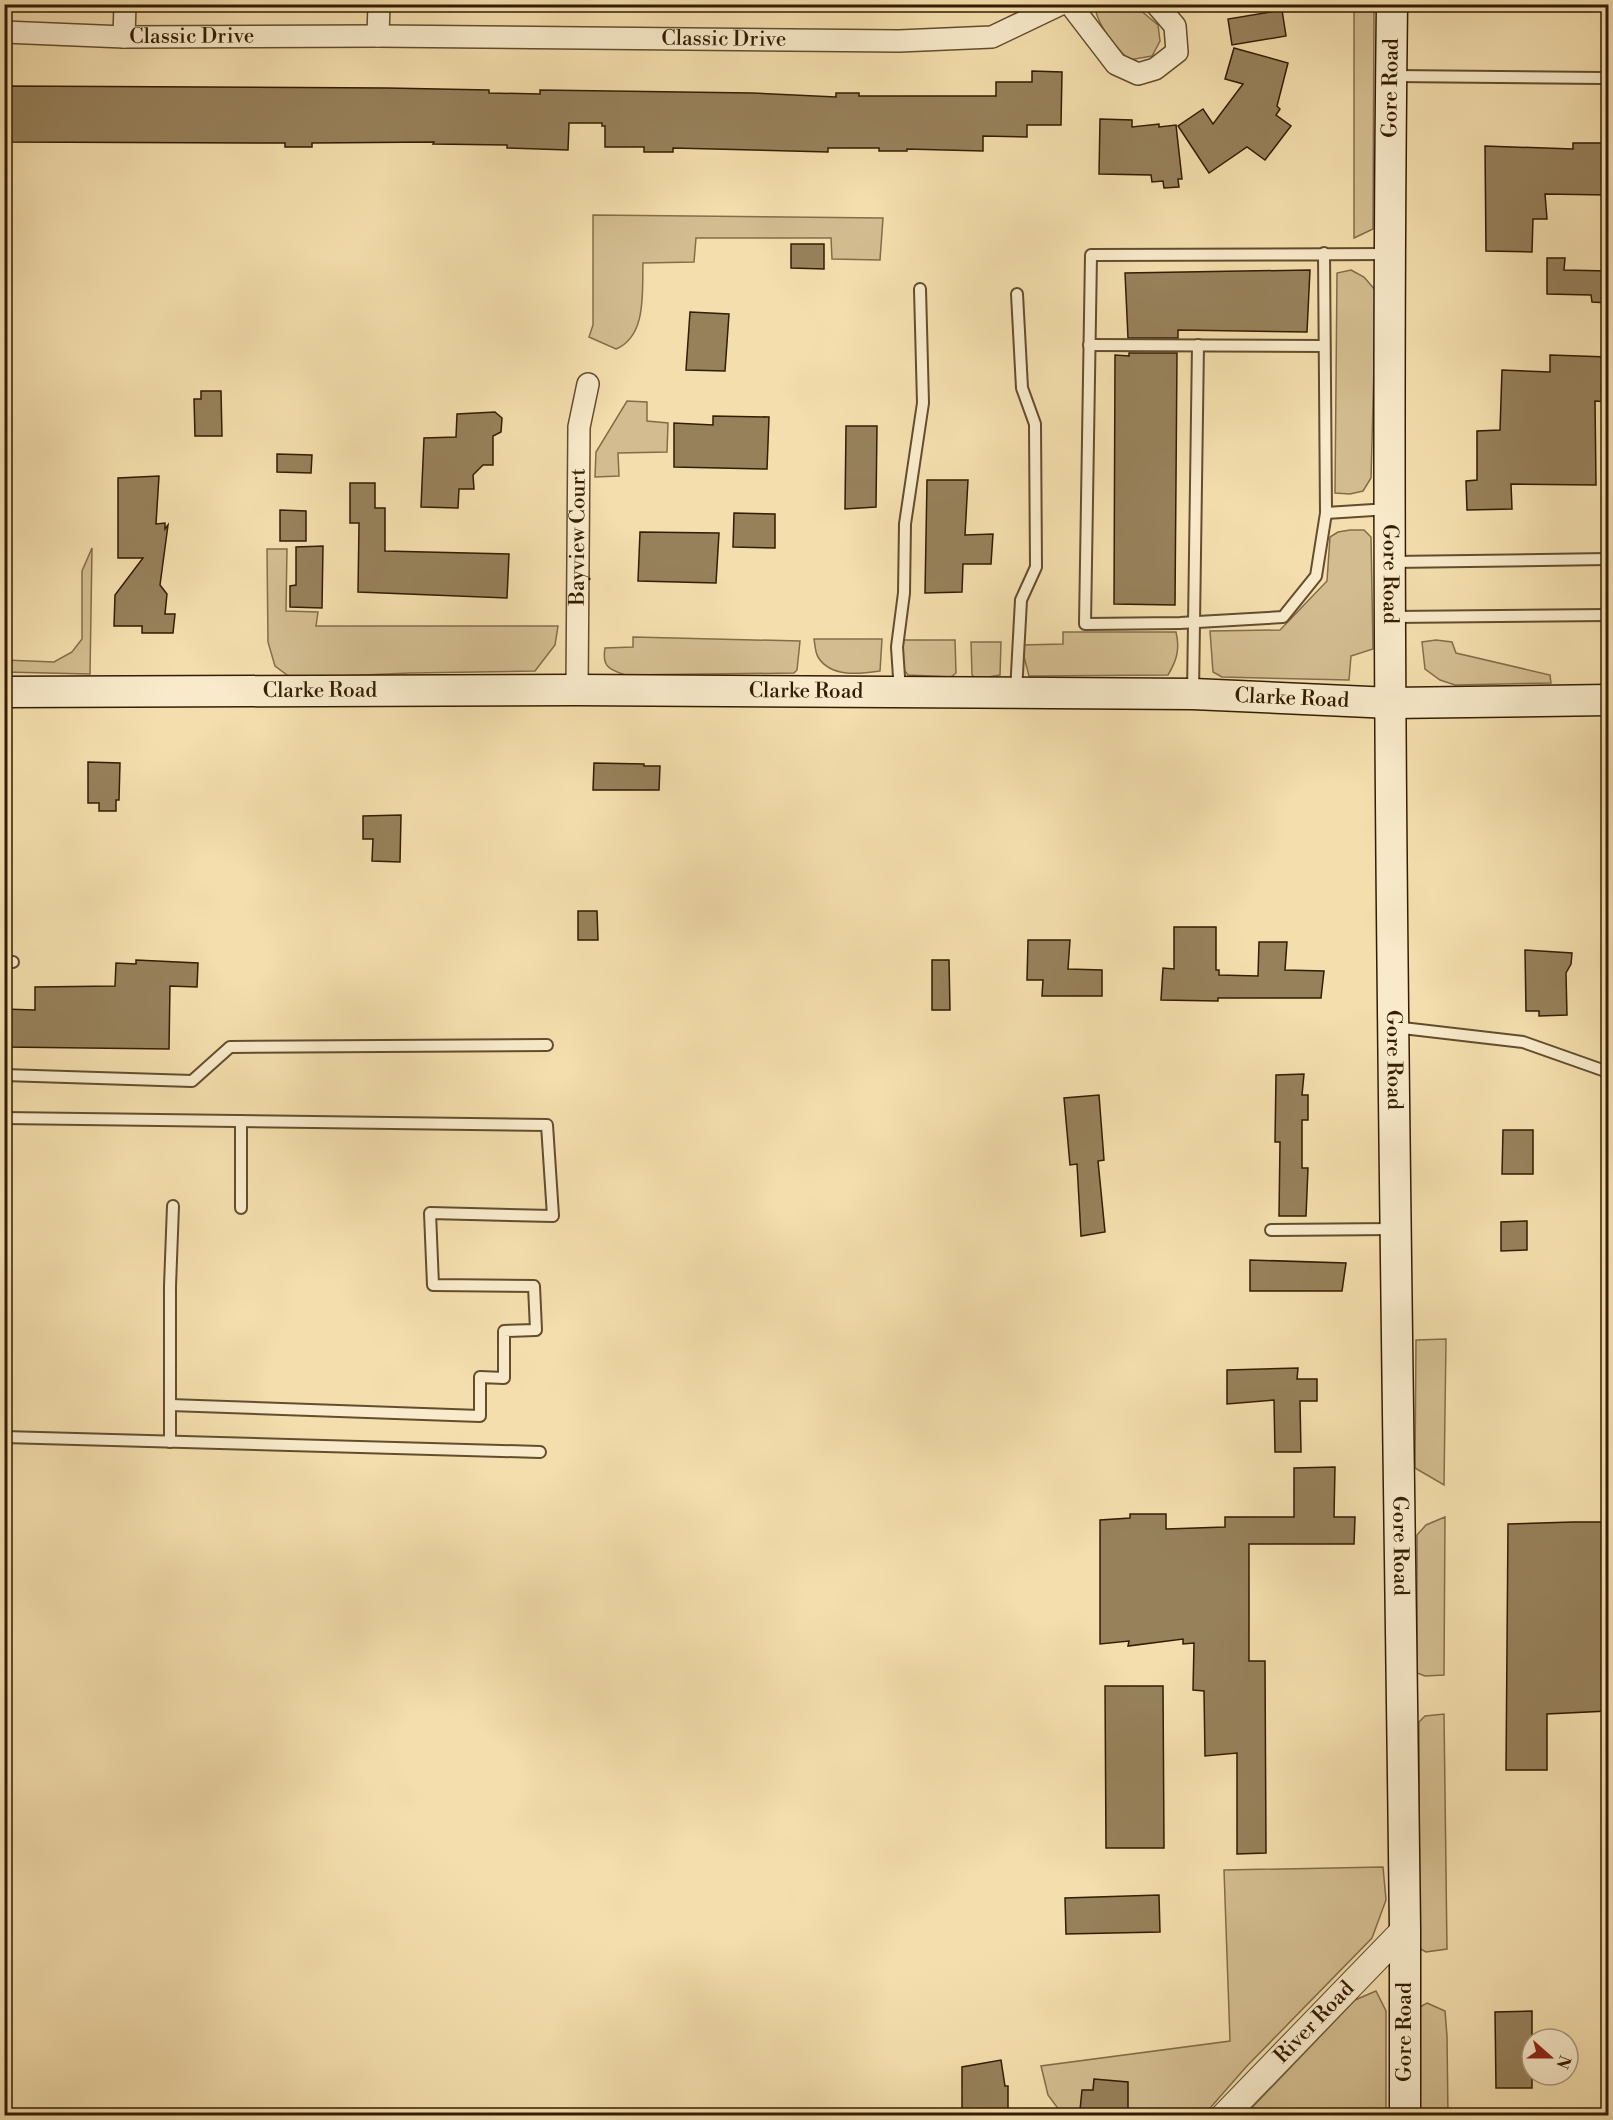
<svg xmlns="http://www.w3.org/2000/svg" width="1613" height="2120" font-family="'Libre Bodoni',serif">
<style>
.green{fill:#d3bd90;stroke:#836d49;stroke-width:1.5}
.building{fill:#97815b;stroke:#331d02;stroke-width:1.5}
.lines{fill:none;stroke-linecap:round;stroke-linejoin:round}
.service-casing{stroke:#634d2d;stroke-width:14}
.minor-casing{stroke:#634d2d;stroke-width:24}
.tertiary-casing{stroke:#634d2d;stroke-width:28}
.secondary-casing{stroke:#331d02;stroke-width:33}
.service{stroke:#f8eaca;stroke-width:10}
.minor{stroke:#f8eaca;stroke-width:21}
.tertiary{stroke:#f8eaca;stroke-width:26}
.secondary{stroke:#f8eaca;stroke-width:30}
.labels{text-anchor:middle;dominant-baseline:central;stroke-width:6;stroke-linejoin:round;paint-order:stroke}
.street-label{font-size:21px;fill:#331d02;stroke:#f8eaca}
</style>
<rect width="100%" height="100%" fill="#f4dead"/>
<filter id="stains"><feTurbulence type="fractalNoise" baseFrequency=".00333" numOctaves="4"/><feColorMatrix values="0 0 0 0 .2 0 0 0 0 .09 0 0 0 0 .02 0 0 0 .5 -.17"/></filter>
<radialGradient id="worn" r=".72"><stop offset=".6" stop-color="#630" stop-opacity="0"/><stop offset="1" stop-color="#630" stop-opacity=".3"/></radialGradient>
<g class="green">
<path d="M 1095,5 L 1134,5 L 1158,25 L 1160,41 L 1152,56 L 1129,60 C 1115,46 1096,25 1095,5 Z"/>
<path d="M 1354,5 L 1374,5 L 1373,229 L 1354,238 Z"/>
<path d="M 593,215 L 883,218 L 880,260 L 832,259 L 831,238 L 696,238 L 694,262 L 643,263 C 642,292 647,336 616,349 L 589,337 L 593,325 Z"/>
<path d="M 1351,270 L 1364,277 L 1376,291 L 1371,478 L 1363,491 L 1350,494 L 1335,493 L 1337,273 Z"/>
<path d="M 627,401 L 647,402 L 647,421 L 668,423 L 667,452 L 618,453 L 619,476 L 595,477 L 596,452 Z"/>
<path d="M 1350,530 L 1364,530 L 1371,537 L 1373,649 L 1351,656 L 1349,680 L 1222,677 L 1213,672 L 1210,631 L 1280,630 L 1327,581 L 1330,537 L 1338,532 Z"/>
<path d="M 92,548 L 90,674 L 5,672 L 5,660 L 54,662 L 72,652 L 82,639 L 82,571 Z"/>
<path d="M 267,549 L 287,549 L 286,611 L 318,612 L 316,626 L 558,626 L 555,645 L 535,671 L 410,673 L 291,678 L 275,666 L 268,642 Z"/>
<path d="M 1063,632 L 1176,632 C 1180,649 1177,660 1168,675 L 1029,676 L 1021,645 L 1063,644 Z"/>
<path d="M 633,637 L 800,641 L 797,670 L 794,673 L 625,675 C 608,669 602,666 605,648 L 633,647 Z"/>
<path d="M 814,639 L 882,639 L 880,671 C 860,674 831,678 818,657 C 815,652 815,644 814,639 Z"/>
<path d="M 900,640 L 955,640 L 956,673 L 951,677 L 908,675 L 901,666 Z"/>
<path d="M 1436,640 L 1452,642 L 1456,653 L 1550,675 L 1551,683 L 1455,685 L 1440,680 L 1425,669 L 1422,642 Z"/>
<path d="M 971,642 L 1001,642 L 1000,675 L 977,679 L 972,675 Z"/>
<path d="M 1446,1339 L 1444,1485 L 1415,1468 L 1416,1340 Z"/>
<path d="M 1445,1517 L 1444,1675 L 1425,1676 L 1417,1673 L 1417,1535 L 1426,1525 Z"/>
<path d="M 1444,1714 L 1447,1949 L 1426,1952 L 1419,1948 L 1419,1722 L 1425,1716 Z"/>
<path d="M 1383,1867 L 1386,1900 L 1372,1938 L 1246,2067 L 1204,2115 L 1062,2114 L 1048,2095 L 1041,2066 L 1230,2041 L 1224,1870 Z"/>
<path d="M 1376,1991 L 1386,2011 L 1386,2115 L 1245,2115 L 1355,2000 Z"/>
<path d="M 1427,2003 L 1445,2011 L 1447,2036 L 1448,2115 L 1420,2115 L 1420,2007 Z"/>
</g>
<g class="building">
<path d="M 1282,10 L 1286,36 L 1232,45 L 1228,19 Z"/>
<path d="M 1234,48 L 1288,63 L 1277,106 L 1280,109 L 1276,115 L 1291,126 L 1265,160 L 1247,147 L 1209,173 L 1178,126 L 1203,109 L 1213,124 L 1243,84 L 1225,79 Z"/>
<path d="M 1032,71 L 1062,72 L 1061,125 L 1027,125 L 1027,137 L 983,136 L 983,151 L 907,149 L 907,151 L 879,151 L 879,148 L 828,148 L 828,152 L 673,148 L 673,152 L 644,152 L 644,147 L 605,147 L 605,126 L 602,126 L 602,123 L 569,123 L 568,150 L 507,148 L 507,145 L 433,144 L 434,142 L 312,143 L 312,147 L 285,147 L 285,143 L 4,142 L 4,86 L 387,88 L 489,90 L 489,93 L 540,94 L 540,90 L 752,93 L 836,97 L 836,93 L 859,93 L 859,96 L 996,96 L 996,82 L 1032,82 Z"/>
<path d="M 1100,119 L 1132,120 L 1132,127 L 1159,124 L 1159,127 L 1176,125 L 1182,179 L 1178,179 L 1179,187 L 1164,188 L 1163,181 L 1152,182 L 1151,175 L 1099,174 Z"/>
<path d="M 1573,143 L 1608,143 L 1608,195 L 1545,194 L 1547,219 L 1533,219 L 1532,252 L 1486,251 L 1485,146 L 1573,149 Z"/>
<path d="M 791,244 L 824,244 L 824,269 L 791,268 Z"/>
<path d="M 1547,258 L 1565,258 L 1564,270 L 1608,271 L 1608,303 L 1592,302 L 1591,295 L 1547,294 Z"/>
<path d="M 1310,270 L 1307,332 L 1178,330 L 1178,338 L 1128,338 L 1125,273 Z"/>
<path d="M 690,312 L 729,314 L 725,371 L 686,370 Z"/>
<path d="M 1129,353 L 1177,353 L 1175,605 L 1114,604 L 1115,355 L 1129,356 Z"/>
<path d="M 1550,355 L 1608,357 L 1608,402 L 1595,401 L 1596,485 L 1511,484 L 1512,509 L 1467,510 L 1466,481 L 1477,480 L 1477,431 L 1500,430 L 1502,370 L 1550,372 Z"/>
<path d="M 201,391 L 221,391 L 222,436 L 195,436 L 194,399 L 201,399 Z"/>
<path d="M 495,412 L 502,418 L 501,432 L 493,436 L 493,465 L 483,465 L 473,475 L 474,489 L 459,489 L 458,508 L 421,507 L 424,438 L 456,437 L 457,414 Z"/>
<path d="M 713,416 L 769,417 L 767,469 L 674,467 L 674,423 L 713,425 Z"/>
<path d="M 846,426 L 877,426 L 876,507 L 845,509 Z"/>
<path d="M 277,454 L 312,455 L 311,473 L 277,472 Z"/>
<path d="M 159,476 L 156,524 L 165,523 L 165,529 L 168,525 L 160,585 L 167,594 L 165,614 L 175,614 L 173,633 L 142,633 L 142,626 L 114,626 L 115,595 L 143,558 L 118,558 L 118,478 Z"/>
<path d="M 927,480 L 968,480 L 965,535 L 993,534 L 991,564 L 963,564 L 962,592 L 925,593 Z"/>
<path d="M 350,483 L 375,483 L 375,508 L 385,508 L 385,551 L 509,554 L 507,598 L 358,592 L 359,523 L 350,523 Z"/>
<path d="M 280,510 L 306,511 L 306,541 L 280,541 Z"/>
<path d="M 734,513 L 775,514 L 775,548 L 733,547 Z"/>
<path d="M 640,532 L 719,533 L 716,583 L 638,581 Z"/>
<path d="M 323,546 L 322,608 L 290,607 L 290,586 L 296,585 L 296,547 Z"/>
<path d="M 88,762 L 120,763 L 119,800 L 116,800 L 116,811 L 99,811 L 99,803 L 88,803 Z"/>
<path d="M 594,763 L 644,764 L 644,766 L 660,766 L 659,790 L 593,790 Z"/>
<path d="M 401,815 L 400,862 L 372,861 L 373,839 L 363,839 L 363,816 Z"/>
<path d="M 578,911 L 597,911 L 598,940 L 578,940 Z"/>
<path d="M 1174,927 L 1216,927 L 1216,970 L 1219,970 L 1219,975 L 1258,976 L 1259,942 L 1287,942 L 1285,970 L 1324,971 L 1321,998 L 1218,998 L 1218,1001 L 1161,1000 L 1163,968 L 1174,969 Z"/>
<path d="M 1028,940 L 1070,940 L 1068,969 L 1102,970 L 1102,996 L 1042,996 L 1043,980 L 1027,980 Z"/>
<path d="M 1525,950 L 1572,953 L 1571,964 L 1566,973 L 1567,1015 L 1539,1016 L 1539,1011 L 1526,1011 Z"/>
<path d="M 136,960 L 198,963 L 197,987 L 170,986 L 169,1049 L 4,1047 L 4,1009 L 35,1010 L 35,987 L 115,986 L 116,963 L 136,964 Z"/>
<path d="M 932,960 L 949,960 L 950,1010 L 932,1010 Z"/>
<path d="M 1304,1074 L 1302,1095 L 1308,1095 L 1308,1120 L 1302,1120 L 1302,1168 L 1308,1168 L 1306,1216 L 1279,1216 L 1280,1142 L 1275,1142 L 1276,1075 Z"/>
<path d="M 1099,1095 L 1104,1160 L 1098,1161 L 1105,1232 L 1081,1236 L 1077,1164 L 1070,1165 L 1064,1098 Z"/>
<path d="M 1503,1130 L 1533,1130 L 1533,1174 L 1502,1174 Z"/>
<path d="M 1527,1221 L 1527,1250 L 1501,1251 L 1501,1222 Z"/>
<path d="M 1250,1260 L 1346,1263 L 1342,1291 L 1250,1291 Z"/>
<path d="M 1298,1368 L 1297,1379 L 1317,1379 L 1317,1401 L 1300,1401 L 1301,1452 L 1275,1452 L 1274,1400 L 1227,1404 L 1227,1370 Z"/>
<path d="M 1335,1467 L 1334,1517 L 1355,1517 L 1354,1544 L 1249,1544 L 1249,1661 L 1265,1661 L 1266,1853 L 1237,1854 L 1237,1753 L 1205,1756 L 1204,1691 L 1193,1690 L 1194,1643 L 1183,1644 L 1183,1639 L 1128,1646 L 1129,1641 L 1100,1644 L 1100,1520 L 1130,1518 L 1130,1514 L 1166,1514 L 1166,1529 L 1225,1527 L 1225,1517 L 1294,1517 L 1294,1468 Z"/>
<path d="M 1573,1522 L 1608,1522 L 1608,1711 L 1547,1714 L 1547,1770 L 1506,1770 L 1508,1524 Z"/>
<path d="M 1105,1686 L 1163,1686 L 1164,1848 L 1106,1848 Z"/>
<path d="M 1159,1895 L 1160,1932 L 1066,1934 L 1065,1898 Z"/>
<path d="M 1532,2011 L 1532,2088 L 1496,2088 L 1495,2012 Z"/>
<path d="M 1001,2060 L 1005,2086 L 1008,2086 L 1008,2115 L 962,2115 L 962,2067 Z"/>
<path d="M 1094,2079 L 1128,2082 L 1128,2110 L 1080,2110 L 1082,2090 L 1093,2090 Z"/>
</g>
<g class="lines">
<g class="service-casing">
<g id="service">
<path d="M 1394,76 L 1602,78"/>
<path d="M 1324,253 L 1326,513 L 1316,576 L 1283,617 L 1180,623 L 1085,624 L 1091,255 L 1388,254"/>
<path d="M 1089,345 L 1324,346"/>
<path d="M 1326,513 L 1389,509"/>
<path d="M 1393,562 L 1608,559"/>
<path d="M 1393,617 L 1608,615"/>
<path d="M 900,692 L 897,647 L 904,593 L 905,524 L 923,403 L 920,289"/>
<path d="M 1016,692 L 1021,600 L 1036,567 L 1035,424 L 1022,388 L 1017,294"/>
<path d="M 1193,693 L 1198,345"/>
<path d="M 4,962 L 13,962"/>
<path d="M 1394,1027 L 1523,1042 L 1608,1072"/>
<path d="M 4,1075 L 192,1081 L 230,1047 L 547,1045"/>
<path d="M 4,1118 L 547,1125 L 553,1216 L 430,1213 L 433,1285 L 534,1286 L 536,1330 L 504,1331 L 504,1378 L 480,1377 L 480,1416 L 170,1405"/>
<path d="M 241,1208 L 241,1121"/>
<path d="M 1271,1230 L 1393,1229"/>
<path d="M 4,1437 L 540,1452"/>
<path d="M 170,1442 L 170,1286 L 173,1206"/>
</g>
</g>
<g class="minor-casing">
<g id="minor">
<path d="M 1070,4 L 1116,64 L 1138,74 L 1155,69 L 1177,52 L 1175,26 L 1156,4"/>
<path id="s1" d="M 4,32 L 124,37 L 378,36 L 899,41 L 992,37 L 1061,4"/>
<path d="M 378,36 L 379,4"/>
<path d="M 124,37 L 125,4"/>
<path id="s2" d="M 577,690 L 579,427 L 588,384"/>
</g>
</g>
<g class="tertiary-casing">
<g id="tertiary">
<path id="s3" d="M 1224,2116 L 1405,1929"/>
</g>
</g>
<g class="secondary-casing">
<g id="secondary">
<path id="s4" d="M 1392,4 C 1384,646 1397,1288 1405,1929 L 1405,2116"/>
<path id="s5" d="M 4,692 L 577,690 L 1193,694 L 1391,703 L 1608,700"/>
</g>
</g>
<use href="#service" class="service"/>
<use href="#minor" class="minor"/>
<use href="#tertiary" class="tertiary"/>
<use href="#secondary" class="secondary"/>
</g>
<g class="labels">
<g class="street-label">
<text stroke="none"><textPath href="#s1" startOffset="188">Classic Drive</textPath></text>
<text stroke="none"><textPath href="#s1" startOffset="720">Classic Drive</textPath></text>
<text transform="translate(1391 88) rotate(-89)">Gore Road</text>
<text stroke="none"><textPath href="#s2" startOffset="153">Bayview Court</textPath></text>
<text stroke="none"><textPath href="#s4" startOffset="570">Gore Road</textPath></text>
<text stroke="none"><textPath href="#s5" startOffset="316">Clarke Road</textPath></text>
<text stroke="none"><textPath href="#s5" startOffset="802">Clarke Road</textPath></text>
<text stroke="none"><textPath href="#s5" startOffset="1288">Clarke Road</textPath></text>
<text stroke="none"><textPath href="#s4" startOffset="1056">Gore Road</textPath></text>
<text stroke="none"><textPath href="#s4" startOffset="1542">Gore Road</textPath></text>
<text stroke="none"><textPath href="#s3" startOffset="130">River Road</textPath></text>
<text transform="translate(1405 2032) rotate(-90)">Gore Road</text>
</g>
</g>
<rect width="1613" height="2120" fill="none" stroke="#f4dead" stroke-width="24"/>
<rect x="6" y="6" width="1601" height="2108" fill="none" stroke="#331d02" stroke-width="3"/>
<rect x="12" y="12" width="1589" height="2096" fill="none" stroke="#331d02" stroke-width="1.5"/>
<g transform="translate(1550 2057) rotate(111)"><circle r="28" fill="#f8eaca" stroke="#a9987a" stroke-width="1.5"/>
<path d="M0-4.5L10 22L0 15L-10 22Z" fill="#8f2418"/>
<text y="-9" font-size="16" font-weight="bold" text-anchor="middle" fill="#331d02">N</text>
</g>
<rect width="100%" height="100%" filter="url(#stains)"/>
<rect width="100%" height="100%" fill="url(#worn)"/>
</svg>
